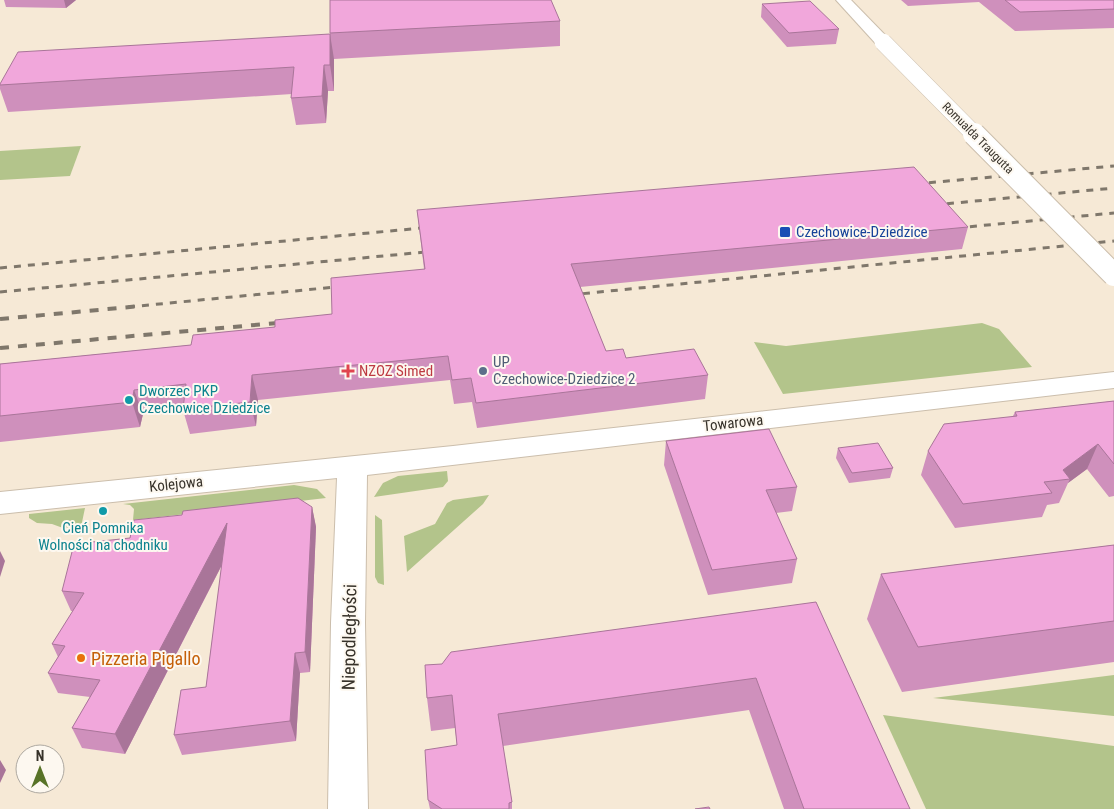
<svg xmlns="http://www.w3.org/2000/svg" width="1114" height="809" font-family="'Roboto Condensed',sans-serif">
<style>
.green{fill:#b3c48b}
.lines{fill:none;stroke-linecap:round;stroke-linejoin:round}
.minor-casing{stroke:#cbbeac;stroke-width:2}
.minor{fill:#fff;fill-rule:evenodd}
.rail-far1{stroke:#7f776b;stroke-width:3;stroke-dasharray:7 7;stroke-linecap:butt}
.rail{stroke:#7f776b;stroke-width:4;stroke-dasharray:9 9;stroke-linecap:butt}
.minor-bridge-far1-casing{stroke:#cbbeac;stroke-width:18;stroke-linecap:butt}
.minor-bridge-casing{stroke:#cbbeac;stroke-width:24;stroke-linecap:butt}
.minor-bridge-far1{stroke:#fff;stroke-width:17}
.minor-bridge{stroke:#fff;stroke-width:22}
.wall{fill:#cf90bc}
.shaded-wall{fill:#a97599}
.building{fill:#f1a7db;stroke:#a97599}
.transit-dot{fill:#1a4fb4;stroke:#fdf8f0;stroke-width:2}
.health-dot{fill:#e0444e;stroke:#fdf8f0;stroke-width:2}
.service-dot{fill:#5c6f8a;stroke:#fdf8f0;stroke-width:2}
.culture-dot{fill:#0f9aa8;stroke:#fdf8f0;stroke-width:2}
.food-dot{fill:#e8710a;stroke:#fdf8f0;stroke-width:2}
.labels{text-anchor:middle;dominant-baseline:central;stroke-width:4;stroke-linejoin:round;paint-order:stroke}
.far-street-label{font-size:12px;fill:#37322a;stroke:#fdf8f0}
.transit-label{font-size:15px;fill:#164399;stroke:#fdf8f0;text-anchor:start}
.service-label{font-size:15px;fill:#4e5e75;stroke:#fdf8f0;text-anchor:start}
.health-label{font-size:15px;fill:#be3a42;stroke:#fdf8f0;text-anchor:start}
.culture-label{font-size:15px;fill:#0d838f;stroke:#fdf8f0;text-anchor:start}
.street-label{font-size:15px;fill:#37322a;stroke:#fdf8f0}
.near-street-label{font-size:18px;fill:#37322a;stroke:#fdf8f0}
.near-food-label{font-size:18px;fill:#c56008;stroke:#fdf8f0;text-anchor:start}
</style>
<rect width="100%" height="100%" fill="#f6e9d6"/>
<g class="green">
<path d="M 81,146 L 70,176 L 0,180 L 0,151 Z"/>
<path d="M 982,323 L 999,329 L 1032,367 L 783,394 L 754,342 L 786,346 Z"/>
<path d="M 447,471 L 448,481 L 443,487 L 374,497 L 383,483 L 398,476 Z"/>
<path d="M 294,485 L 317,489 L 326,498 L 133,520 L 134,509 L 130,505 L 123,504 Z"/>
<path d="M 489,495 L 483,504 L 407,572 L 404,536 L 435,524 L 447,503 L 453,500 Z"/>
<path d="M 85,508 L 81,527 L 63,528 L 52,524 L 37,523 L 29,518 L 29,514 Z"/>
<path d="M 375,515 L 382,520 L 384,585 L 378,583 L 375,577 Z"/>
<path d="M 1114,675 L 1114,716 L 933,698 Z"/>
<path d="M 883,715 L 1114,746 L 1114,809 L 926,809 Z"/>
</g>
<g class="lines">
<g class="minor-casing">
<g id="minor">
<path d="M 836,0 L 851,0 L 889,39 L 891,42 L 889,45 L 877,45 Z"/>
<path d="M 1114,372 L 1114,388 L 367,475 L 365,623 L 368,809 L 328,809 L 331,623 L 337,478 L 0,514 L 0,492 L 453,446 Z"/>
</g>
</g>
<use href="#minor" class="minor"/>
<g class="rail-far1">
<path d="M 915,184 L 1114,166"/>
<path d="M 933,205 L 1114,188"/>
<path d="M 956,228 L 1114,213"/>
<path d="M 0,268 L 432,227"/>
<path d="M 0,292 L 436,251"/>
<path d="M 569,295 L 1114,241"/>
<path d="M 128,307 L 346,286"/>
</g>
<g class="rail">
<path d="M 0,319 L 141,306"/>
<path d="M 0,348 L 288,322"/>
</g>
<g class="minor-bridge-far1-casing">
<path id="minor-bridge-far1" d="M 883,42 L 975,135"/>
</g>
<g class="minor-bridge-casing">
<path id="minor-bridge" d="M 974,134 L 1114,275"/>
</g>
<use href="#minor-bridge-far1" class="minor-bridge-far1"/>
<use href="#minor-bridge" class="minor-bridge"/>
</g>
<g class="wall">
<path d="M 4,0 L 76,0 L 66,8 L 6,7 Z"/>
<path d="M 330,0 L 560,21 L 560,46 L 334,59 L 334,91 L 328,91 L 326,123 L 296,125 L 291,98 L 292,94 L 8,112 L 0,89 L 0,84 L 330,34 Z"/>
<path d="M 901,0 L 1114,0 L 1114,28 L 1015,31 L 979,2 L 908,6 Z"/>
<path d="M 762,4 L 839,29 L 836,44 L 787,47 L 761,17 Z"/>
<path d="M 417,210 L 968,227 L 962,249 L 580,287 L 606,351 L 626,358 L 708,375 L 705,399 L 477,428 L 472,402 L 454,404 L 450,380 L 258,400 L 256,426 L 190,434 L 183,410 L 143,414 L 140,427 L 0,442 L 0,364 L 191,345 L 332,314 L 424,269 Z"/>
<path d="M 1114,401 L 1114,496 L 1109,497 L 1087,469 L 1068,483 L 1059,503 L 1047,505 L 1042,517 L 955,528 L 921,475 L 928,451 L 1013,416 L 1015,412 Z"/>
<path d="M 666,441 L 797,487 L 792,511 L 776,513 L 797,559 L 792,583 L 708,595 L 664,465 Z"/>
<path d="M 838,448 L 893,468 L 890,478 L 849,483 L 836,458 Z"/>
<path d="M 312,507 L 316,527 L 310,672 L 300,673 L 296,741 L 182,755 L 174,735 L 206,687 L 222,565 L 125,754 L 82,748 L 72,728 L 90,697 L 58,693 L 48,673 L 58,657 L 52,644 L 73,611 L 71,611 L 62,591 L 130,538 Z"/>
<path d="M 1114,545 L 1114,662 L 902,692 L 867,619 L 881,574 Z"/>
<path d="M 816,602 L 910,809 L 784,809 L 749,710 L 503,746 L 512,802 L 512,809 L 430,809 L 428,800 L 457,745 L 455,728 L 431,731 L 427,698 L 442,664 Z"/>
</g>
<g class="shaded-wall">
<path d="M 64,0 L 76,0 L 66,8 Z"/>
<path d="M 330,34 L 334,59 L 334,91 L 330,65 Z"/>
<path d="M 324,65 L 328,91 L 326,123 L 322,96 Z"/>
<path d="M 252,375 L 258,400 L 256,426 L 250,402 Z"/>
<path d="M 134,390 L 143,414 L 140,427 L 132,402 Z"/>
<path d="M 1098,444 L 1087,469 L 1068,483 L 1070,479 L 1063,470 Z"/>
<path d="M 312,507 L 316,527 L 310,672 L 305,652 Z"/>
<path d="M 227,523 L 233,543 L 125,754 L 115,734 Z"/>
<path d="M 0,551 L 5,561 L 0,577 Z"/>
<path d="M 295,653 L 300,673 L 296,741 L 290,721 Z"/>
<path d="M 0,760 L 6,770 L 0,783 Z"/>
</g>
<g class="building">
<path d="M 330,0 L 551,0 L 560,21 L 330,33 Z"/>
<path d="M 1005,0 L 1114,0 L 1114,9 L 1020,12 Z"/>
<path d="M 810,1 L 839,29 L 789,33 L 762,4 Z"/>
<path d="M 330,34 L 330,65 L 324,65 L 322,96 L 291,98 L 294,67 L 0,85 L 0,84 L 18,52 Z"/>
<path d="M 914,167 L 968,227 L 571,264 L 606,351 L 623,349 L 626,358 L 694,349 L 708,375 L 476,403 L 471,378 L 452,380 L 448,356 L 252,375 L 250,402 L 183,409 L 186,384 L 134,390 L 132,402 L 0,416 L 0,364 L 191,345 L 193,335 L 275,327 L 275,320 L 332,314 L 331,278 L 425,269 L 417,210 Z"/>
<path d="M 1114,401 L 1114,464 L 1098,444 L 1063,470 L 1070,479 L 1044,482 L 1052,493 L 963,504 L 928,451 L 944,424 L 1017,416 L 1015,412 Z"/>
<path d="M 769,429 L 797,487 L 766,490 L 797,559 L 712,570 L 666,441 Z"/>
<path d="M 878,443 L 893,468 L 852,473 L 838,448 Z"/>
<path d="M 298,498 L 312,507 L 305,652 L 295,653 L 290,721 L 174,735 L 181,690 L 206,687 L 227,523 L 115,734 L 72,728 L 100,680 L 48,673 L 65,646 L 52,644 L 84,593 L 62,591 L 74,544 L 130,538 L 134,520 L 182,515 L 183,511 Z"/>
<path d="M 1114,545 L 1114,621 L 918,647 L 881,574 Z"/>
<path d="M 816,602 L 910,809 L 804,809 L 756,678 L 498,714 L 512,802 L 509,803 L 509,809 L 442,809 L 428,800 L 425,750 L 457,745 L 452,695 L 427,698 L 425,665 L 442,664 L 451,652 Z"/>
<path d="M 709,807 L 710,809 L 695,809 Z"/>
</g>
<rect class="transit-dot" x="779" y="226" width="12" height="12" rx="2.5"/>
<path class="health-dot" d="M345.5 363.5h5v5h5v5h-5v5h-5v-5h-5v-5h5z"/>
<circle class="service-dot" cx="483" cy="371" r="5"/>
<g class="culture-dot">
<circle cx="129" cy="400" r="5"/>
<circle cx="103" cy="511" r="5"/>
</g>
<circle class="food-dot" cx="81" cy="658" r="5"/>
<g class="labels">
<g class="far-street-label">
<text transform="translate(978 138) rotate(45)">Romualda Traugutta</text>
</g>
<g class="transit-label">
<text x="796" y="232">Czechowice-Dziedzice</text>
</g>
<g class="service-label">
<text x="493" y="362">UP<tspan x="493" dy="17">Czechowice-Dziedzice 2</tspan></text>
</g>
<g class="health-label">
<text x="359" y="371">NZOZ Simed</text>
</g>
<g class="culture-label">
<text x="139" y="391">Dworzec PKP<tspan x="139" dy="17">Czechowice Dziedzice</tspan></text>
<text x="103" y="528" text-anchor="middle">Cień Pomnika<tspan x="103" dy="17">Wolności na chodniku</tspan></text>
</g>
<g class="street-label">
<text transform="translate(733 423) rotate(-6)">Towarowa</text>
<text transform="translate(176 484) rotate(-6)">Kolejowa</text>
</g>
<g class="near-street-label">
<text transform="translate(349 637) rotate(-89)">Niepodległości</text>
</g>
<g class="near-food-label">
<text x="91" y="658">Pizzeria Pigallo</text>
</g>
</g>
<g transform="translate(40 769)"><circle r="24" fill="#fdf8f0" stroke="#aea9a1"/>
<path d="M0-4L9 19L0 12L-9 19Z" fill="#587327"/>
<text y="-8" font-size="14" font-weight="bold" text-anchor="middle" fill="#37322a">N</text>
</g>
</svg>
